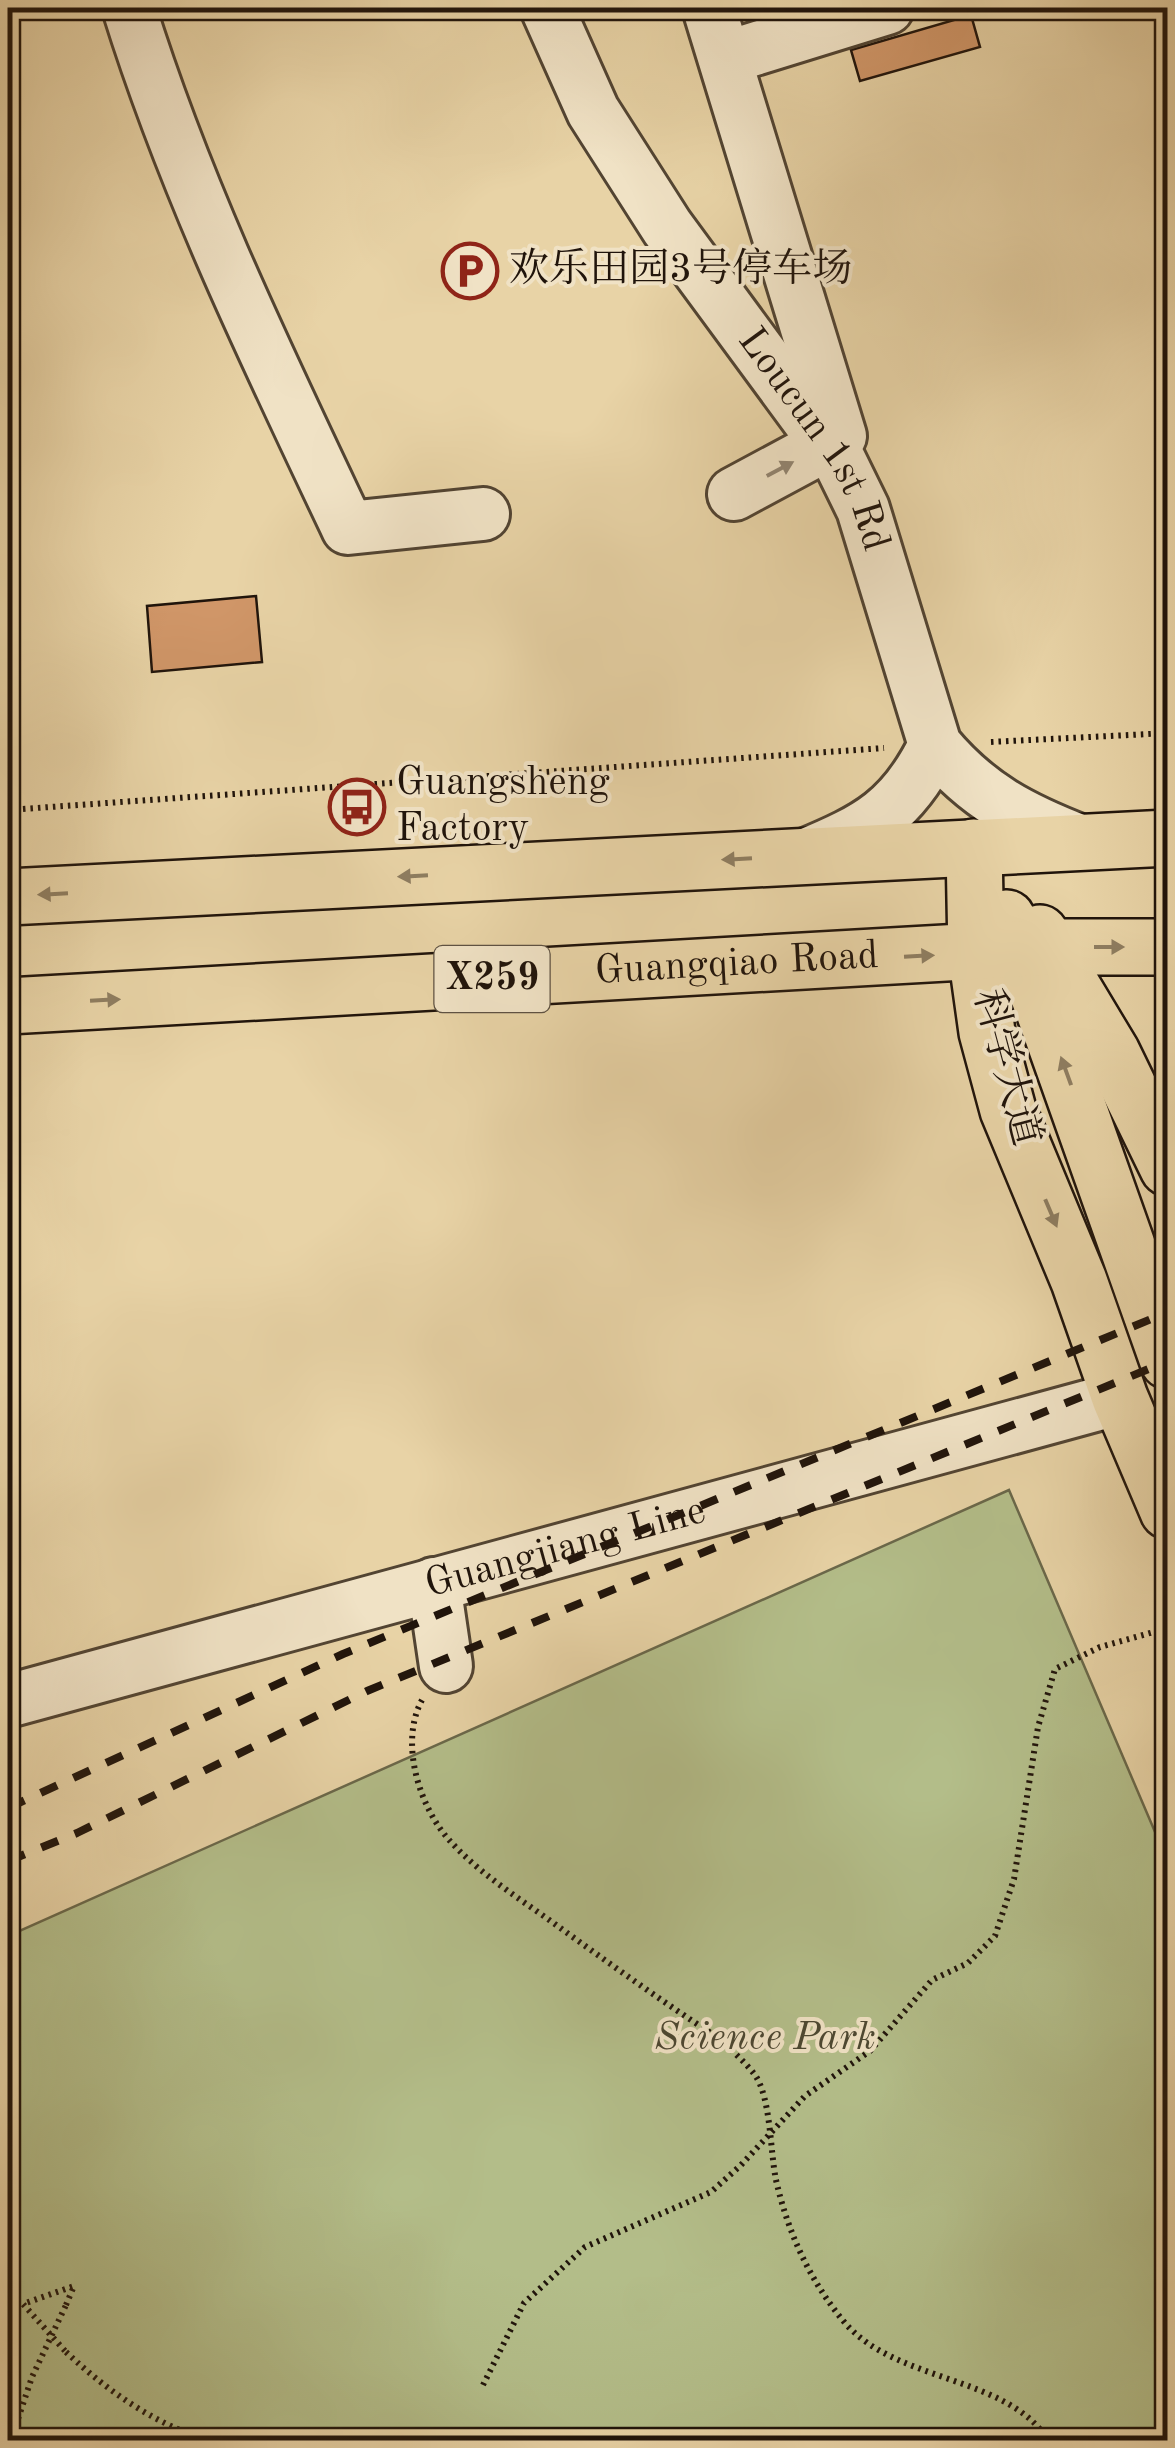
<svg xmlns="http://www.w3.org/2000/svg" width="1175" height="2448" font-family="'Old Standard TT','Noto Serif SC',serif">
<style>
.green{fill:#b3bd89;stroke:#6a684a;stroke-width:2.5}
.building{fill:#d09668;stroke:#20140b;stroke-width:2.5}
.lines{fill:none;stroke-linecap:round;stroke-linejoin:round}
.minor-casing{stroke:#524432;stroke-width:58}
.major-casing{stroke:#20140b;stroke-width:60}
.path{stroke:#20140b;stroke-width:6;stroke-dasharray:2.5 5;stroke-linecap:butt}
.minor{stroke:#f0e2c5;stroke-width:52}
.major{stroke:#e8d3a6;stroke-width:55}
.rail{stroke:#20140b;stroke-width:8;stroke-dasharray:18 18;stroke-linecap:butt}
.path-bridge{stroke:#20140b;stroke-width:6;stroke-dasharray:2.5 5;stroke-linecap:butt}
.oneway{fill:#928571}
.oneway2{fill:#8e7d60}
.labels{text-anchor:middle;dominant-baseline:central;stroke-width:8;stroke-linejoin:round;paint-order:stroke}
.shield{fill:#f0e2c5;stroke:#5e5243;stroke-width:2.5}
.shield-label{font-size:38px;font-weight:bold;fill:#20140b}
.poi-label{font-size:40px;fill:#20140b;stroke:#f0e2c5;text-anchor:start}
.street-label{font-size:40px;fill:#20140b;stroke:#f0e2c5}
.park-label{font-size:40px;font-style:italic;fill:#4c4731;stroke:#f0e2c5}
</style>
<rect width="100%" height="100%" fill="#e8d3a6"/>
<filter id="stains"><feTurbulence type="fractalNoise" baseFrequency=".002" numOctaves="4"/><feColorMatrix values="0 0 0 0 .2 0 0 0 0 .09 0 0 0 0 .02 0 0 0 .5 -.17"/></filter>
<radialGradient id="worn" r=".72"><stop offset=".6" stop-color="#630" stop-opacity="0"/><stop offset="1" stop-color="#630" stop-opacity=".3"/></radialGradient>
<path class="green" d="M 1009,1490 L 1167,1860 L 1167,2440 L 8,2440 L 8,1936 Z"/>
<g class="building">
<path d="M 971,15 L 980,47 L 860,81 L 851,50 Z"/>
<path d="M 256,596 L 262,662 L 152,672 L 147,606 Z"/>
</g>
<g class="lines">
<g class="minor-casing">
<g id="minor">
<path d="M 129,8 C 185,188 267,357 348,528 L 483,514"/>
<path id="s1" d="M 547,8 L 593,111 L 667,227 L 840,462 L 863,509 L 935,745 C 977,796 1022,819 1082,842"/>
<path d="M 709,8 L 840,436"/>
<path d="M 725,58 L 887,8"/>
<path d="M 734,494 L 827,444"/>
<path d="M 804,856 C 869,829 903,811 935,745"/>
<path d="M 434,1584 L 446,1666"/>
<path id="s2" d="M 8,1701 L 1120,1398"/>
</g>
</g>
<g class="major-casing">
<g id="major">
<path d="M 974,847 L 976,953 L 987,1032 L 1008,1110 L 1079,1281 L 1120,1398 L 1168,1511"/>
<path d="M 8,897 L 1168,838"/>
<path d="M 1007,918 L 1022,949 L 1168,1361"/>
<path d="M 1040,933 L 1112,1053 L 1168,1168"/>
<path id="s3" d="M 8,1006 L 1051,947 L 1168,947"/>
</g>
</g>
<g class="path">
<path d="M 991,742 L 1168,733"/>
<path d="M 8,810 L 884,748"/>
<path d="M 422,1700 C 399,1742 419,1808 451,1842 C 482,1876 522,1900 559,1927 C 613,1966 667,2005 723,2041 C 733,2052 746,2063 755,2075 C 771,2098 770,2151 776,2180 C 788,2233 810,2281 845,2323 C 897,2383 1007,2375 1048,2440"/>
<path d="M 66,2352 C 98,2382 132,2408 173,2427 C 185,2433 199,2432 211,2440"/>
<path d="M 483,2385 L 524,2303 L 585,2247 L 711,2192 L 741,2165 L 805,2096 L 870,2051 L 932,1980 L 968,1963 L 995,1936 L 1014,1879 L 1038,1727 L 1055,1669 L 1100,1647 L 1168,1628"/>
<path d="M 11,2440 L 32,2377 L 66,2305"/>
</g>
<use href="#minor" class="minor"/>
<use href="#major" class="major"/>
<g class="rail">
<path d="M 8,1808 L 343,1654 L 1168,1312"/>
<path d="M 8,1861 L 77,1833 L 367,1691 L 1168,1361"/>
</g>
<path class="path-bridge" d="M 66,2305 L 74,2286 L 23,2304 L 66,2352"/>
</g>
<defs><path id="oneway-solid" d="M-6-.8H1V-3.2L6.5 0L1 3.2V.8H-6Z" transform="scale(2.5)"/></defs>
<use class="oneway" href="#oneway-solid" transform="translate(780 469) rotate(-28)"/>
<g class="oneway2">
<use href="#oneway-solid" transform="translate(737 859) rotate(177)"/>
<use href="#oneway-solid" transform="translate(413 876) rotate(177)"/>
<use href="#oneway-solid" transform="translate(53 894) rotate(177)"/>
<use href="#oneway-solid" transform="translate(1109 947)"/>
<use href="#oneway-solid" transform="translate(919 956) rotate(-3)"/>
<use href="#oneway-solid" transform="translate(105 1000) rotate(-3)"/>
<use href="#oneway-solid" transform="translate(1066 1071) rotate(-110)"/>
<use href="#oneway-solid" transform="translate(1051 1213) rotate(67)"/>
</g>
<defs>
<g id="parking-ring" transform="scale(2.875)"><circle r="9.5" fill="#f0e2c5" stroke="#8f2418" stroke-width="1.5"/><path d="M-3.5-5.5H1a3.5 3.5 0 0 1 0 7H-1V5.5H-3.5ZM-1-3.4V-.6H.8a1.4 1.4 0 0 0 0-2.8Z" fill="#8f2418"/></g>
<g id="bus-ring" transform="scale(2.875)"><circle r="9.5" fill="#f0e2c5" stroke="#8f2418" stroke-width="1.5"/><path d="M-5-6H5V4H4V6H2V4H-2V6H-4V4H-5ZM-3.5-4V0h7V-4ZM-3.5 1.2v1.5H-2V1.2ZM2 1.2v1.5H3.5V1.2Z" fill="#8f2418"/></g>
</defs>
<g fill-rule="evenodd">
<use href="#parking-ring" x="470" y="271"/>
<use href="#bus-ring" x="357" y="807"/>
</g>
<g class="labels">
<rect class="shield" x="434.5" y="946" width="115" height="66" rx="8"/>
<g class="shield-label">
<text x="492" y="979">X259</text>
</g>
<g class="poi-label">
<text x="509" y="271">欢乐田园3号停车场</text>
<text x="396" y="784">Guangsheng<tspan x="396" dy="46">Factory</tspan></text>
</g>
<g class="street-label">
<text stroke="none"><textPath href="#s1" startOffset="510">Loucun 1st Rd</textPath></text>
<text stroke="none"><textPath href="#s3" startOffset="730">Guangqiao Road</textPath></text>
<text transform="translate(1005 1068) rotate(75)">科学大道</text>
<text stroke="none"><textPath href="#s2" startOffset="578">Guangjiang Line</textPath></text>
</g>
<g class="park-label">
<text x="765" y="2039">Science Park</text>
</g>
</g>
<rect width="1175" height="2448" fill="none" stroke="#e8d3a6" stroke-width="40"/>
<rect x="10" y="10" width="1155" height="2428" fill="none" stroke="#20140b" stroke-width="5"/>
<rect x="20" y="20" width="1135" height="2408" fill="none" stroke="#20140b" stroke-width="2.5"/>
<rect width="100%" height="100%" filter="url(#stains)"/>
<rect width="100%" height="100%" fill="url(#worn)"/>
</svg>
